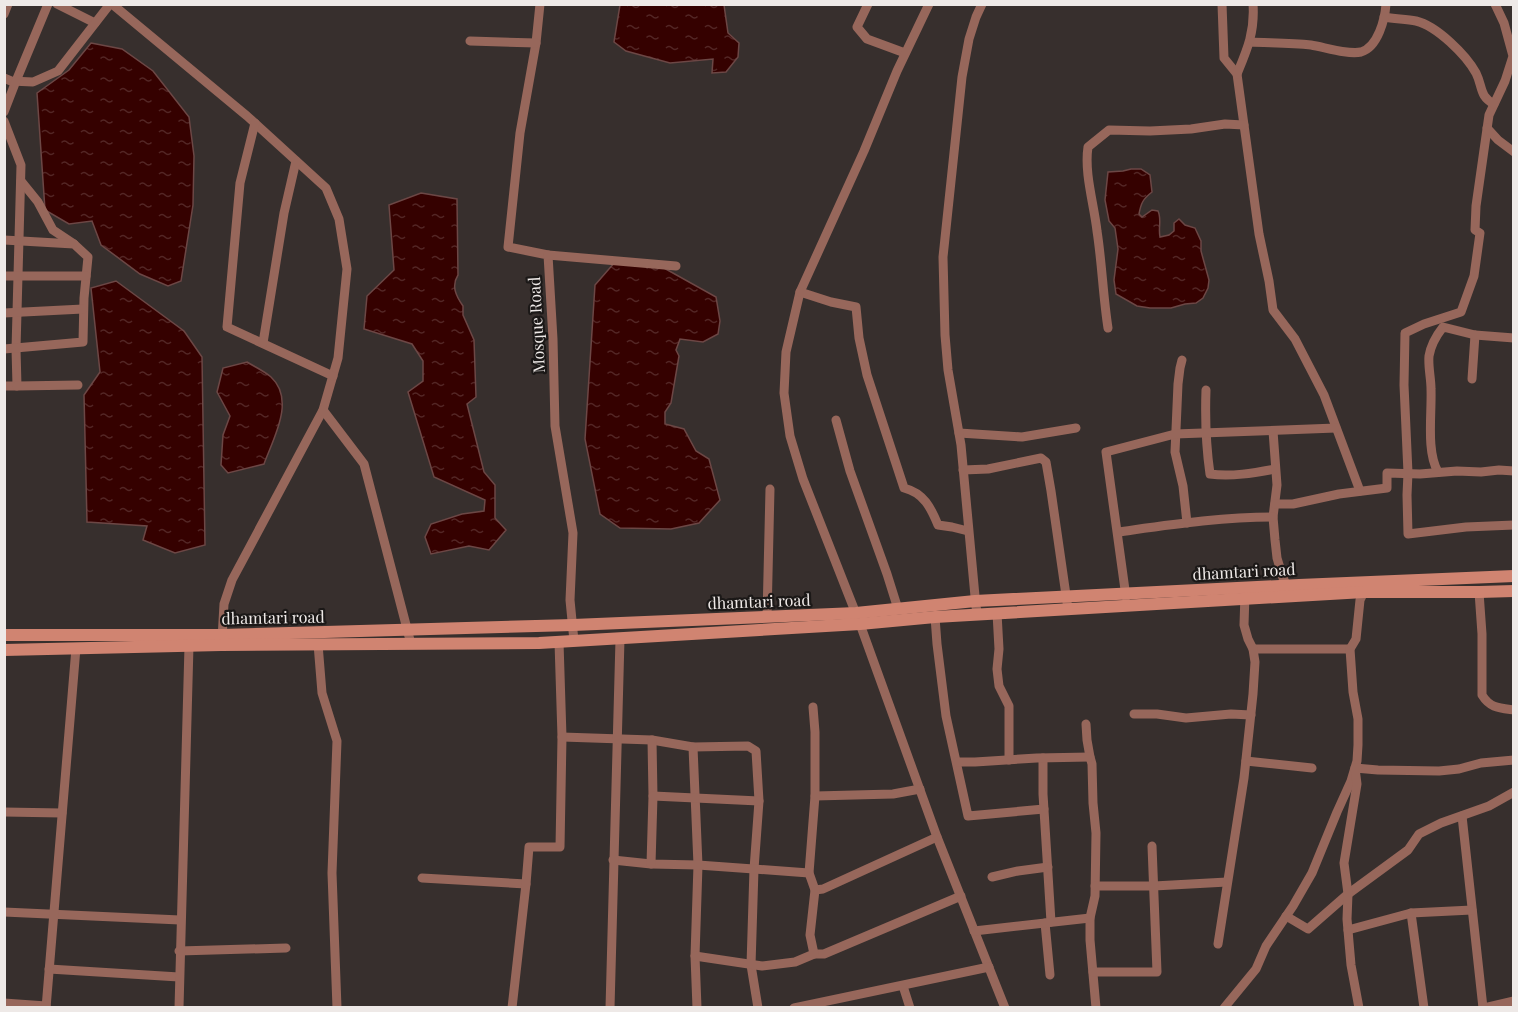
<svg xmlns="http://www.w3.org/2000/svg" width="1518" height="1012" font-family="'Playfair Display',serif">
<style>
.water{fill:url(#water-ripples);stroke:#6c4745;stroke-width:1.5}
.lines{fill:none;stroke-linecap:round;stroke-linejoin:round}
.street{stroke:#97675b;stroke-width:9}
.secondary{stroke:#d08471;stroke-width:12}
.labels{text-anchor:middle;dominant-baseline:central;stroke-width:4.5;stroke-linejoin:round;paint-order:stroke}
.street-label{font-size:16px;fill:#eee9e7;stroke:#1b1817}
</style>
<defs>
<pattern id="water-ripples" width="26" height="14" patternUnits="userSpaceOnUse" patternTransform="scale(1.5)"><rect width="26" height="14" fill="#350100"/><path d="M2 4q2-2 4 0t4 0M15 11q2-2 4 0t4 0" fill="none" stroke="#532625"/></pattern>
</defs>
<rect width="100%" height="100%" fill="#372f2d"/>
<g class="water">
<path d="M 620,5 L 724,5 L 728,33 L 739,43 L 738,57 L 726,72 L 712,73 L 713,59 L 670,63 L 626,51 L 614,42 Z"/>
<path d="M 91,43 L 122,49 L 153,71 L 189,117 L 194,156 L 193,205 L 181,281 L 168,286 L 140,274 L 101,245 L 92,221 L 69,224 L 45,210 L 37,93 L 69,70 Z"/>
<path d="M 1131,169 L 1141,169 L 1150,175 L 1152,192 C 1143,199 1141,203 1139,214 L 1142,217 L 1152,210 L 1158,211 C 1162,219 1158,228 1160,237 L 1169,235 L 1174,231 L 1174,223 L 1179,219 L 1185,225 L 1195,228 L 1201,241 L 1201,251 L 1209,280 L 1208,288 L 1203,298 L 1196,303 L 1185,304 L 1171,308 L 1150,308 L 1137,306 L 1116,294 L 1114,280 L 1118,249 L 1115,228 L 1109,221 L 1105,200 L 1108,172 L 1123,171 Z"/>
<path d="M 421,193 L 457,199 L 458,275 C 451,286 456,296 463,306 L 463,315 L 474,340 L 476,397 L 467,404 L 484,472 L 495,485 L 495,518 L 506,530 L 489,550 L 469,546 L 431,554 L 425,537 L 431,524 L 462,514 L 484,511 L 485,500 L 434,477 L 408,392 L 423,381 L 423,361 L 412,344 L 364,329 L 367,296 L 394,270 L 389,205 Z"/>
<path d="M 615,262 L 664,268 L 716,297 L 720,321 L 718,334 L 703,342 L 680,339 L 676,350 L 679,356 L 671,403 L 665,412 L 665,424 L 684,429 L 696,451 L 709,459 L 720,500 L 699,523 L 671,529 L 620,528 L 600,514 L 585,439 L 595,285 Z"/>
<path d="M 116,281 L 184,331 L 202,357 L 205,545 L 175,553 L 143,540 L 147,526 L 87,522 L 84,395 L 100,372 L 91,288 Z"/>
<path d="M 247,362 C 255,367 264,371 271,377 C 296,400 273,439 264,464 L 228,473 L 221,465 L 223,435 L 230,416 L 217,392 L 223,368 Z"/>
</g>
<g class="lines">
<g class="street">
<path d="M 57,4 L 95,23"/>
<path d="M 112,4 L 247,116 L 326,188 L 339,219 L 347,269 L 338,358 L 323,410 L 232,580 L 224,604 L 222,639"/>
<path d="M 540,4 L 536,43 L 520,133 L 508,247 L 548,255 L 553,339 L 555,426 L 573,533 L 570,600 L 574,641"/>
<path d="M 868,4 L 857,27 L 867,39 L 905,53"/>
<path d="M 929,4 L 897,71 L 864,151 L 800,292 L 786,352 L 784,393 L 790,436 L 803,479 L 860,624 L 937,837 L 1005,1008"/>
<path d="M 1222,4 L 1224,58 L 1237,74 L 1259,234 L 1269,281 L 1273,310 L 1295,339 L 1324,395 L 1360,491"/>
<path d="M 1495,4 L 1504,23 L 1513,56 L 1505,81 L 1489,115 L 1476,206 L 1475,230 L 1480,233 L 1474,276 L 1461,312 L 1424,324 L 1405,333 L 1404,385 L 1408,473 L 1407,495 L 1408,534 L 1466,527 L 1514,525"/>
<path d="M 4,14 L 8,4"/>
<path d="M 1384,17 C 1394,19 1406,19 1416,21 C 1437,26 1466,55 1476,73 C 1483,87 1479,96 1494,104"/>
<path d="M 470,41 L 536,43"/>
<path d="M 1250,42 C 1270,43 1291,43 1311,45 C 1324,47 1348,55 1361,52 C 1378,47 1385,19 1386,4"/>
<path d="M 1237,74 C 1247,50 1255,32 1253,4"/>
<path d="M 4,78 L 11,81 L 33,82 L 58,71 L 110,4"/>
<path d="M 4,112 L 16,81 L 48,4"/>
<path d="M 4,121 L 21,165 L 16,349 L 17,386 L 4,386"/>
<path d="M 255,123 L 240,183 L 227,327 L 333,376"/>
<path d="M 1487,128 L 1498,140 L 1514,152"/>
<path d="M 21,181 L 38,202 L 53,230 L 74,244"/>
<path d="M 4,240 L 74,244 L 88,257 L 84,298 L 83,342 L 4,349"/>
<path d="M 548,255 L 676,266"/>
<path d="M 4,276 L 86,276"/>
<path d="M 800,292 L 831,302 L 856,307 L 859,338 L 867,375 L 904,488 C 924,493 931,508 938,525 L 952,527 L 968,531"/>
<path d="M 4,313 L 83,309"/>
<path d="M 1108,328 C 1103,296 1102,263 1097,231 C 1094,204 1084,173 1088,147 L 1109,130 L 1150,131 L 1191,129 L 1225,124 L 1244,125"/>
<path d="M 263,343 L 284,213 L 296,161"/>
<path d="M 1182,360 L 1180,368 L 1178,384 L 1175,452 L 1183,486 L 1187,523"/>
<path d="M 1472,379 L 1475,335"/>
<path d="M 17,386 L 78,385"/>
<path d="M 1206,390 C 1205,418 1206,446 1210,474 C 1231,477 1254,473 1275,469"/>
<path d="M 323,410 L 364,464 L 411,644"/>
<path d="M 836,420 L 850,471 L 887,574 L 898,609"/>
<path d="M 1273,431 L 1277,485 L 1273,517 L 1275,540 L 1277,558 L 1283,578 L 1289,590"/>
<path d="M 959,433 L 1022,437 L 1076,428"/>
<path d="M 963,470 L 988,469 L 1041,458 L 1046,462 L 1051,491 L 1068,609"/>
<path d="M 1438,472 C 1426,451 1432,414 1431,389 C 1431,378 1428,367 1429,356 C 1431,344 1436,336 1443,327 L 1475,335 L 1514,338"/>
<path d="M 1275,504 L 1293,504 L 1339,494 L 1387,488 L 1387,473 L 1420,474 L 1457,471 L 1481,472 L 1499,470 L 1514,471"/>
<path d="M 1118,532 C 1169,525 1221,517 1273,517"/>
<path d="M 1479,592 L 1482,634 L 1482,695 C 1490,708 1499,708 1514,710"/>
<path d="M 1126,597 L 1106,452 L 1175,434 L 1336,428"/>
<path d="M 997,613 L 999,649 L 997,669 L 999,686 L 1009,706 L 1009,760"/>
<path d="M 978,614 L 976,607 L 961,445 L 948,370 L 945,335 L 943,257 L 962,77 L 969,39 L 976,17 L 982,4"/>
<path d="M 767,617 L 770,489"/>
<path d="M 935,617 L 937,644 L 946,716 L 968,816 L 1044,809"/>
<path d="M 318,644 L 322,693 L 337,741 L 332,873 L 337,1008"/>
<path d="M 1253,649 L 1350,649"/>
<path d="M 1134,714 L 1157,714 L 1186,718 L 1231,714 L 1251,715"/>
<path d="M 1086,724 L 1087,740 L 1090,757 L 1092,764 L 1093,803 L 1096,833 L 1095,896 L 1090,918 L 1090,940 L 1096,1008"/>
<path d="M 562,737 L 652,740 L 693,747 L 748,746 L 756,751 L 759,801 L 754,869 L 751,965 L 758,1008"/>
<path d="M 652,740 L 653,796"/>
<path d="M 693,747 L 698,865 L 695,956 L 697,1008"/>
<path d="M 1043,758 L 1043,794 L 1051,922"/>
<path d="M 1246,761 L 1312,768"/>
<path d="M 957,762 L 975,762 L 1037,758 L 1090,757"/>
<path d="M 815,796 L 893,794 L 920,789"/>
<path d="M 4,812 L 62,813"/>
<path d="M 1462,816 L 1483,1008"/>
<path d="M 613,860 L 651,864 L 698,865 L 809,873"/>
<path d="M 651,864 L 653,796 L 759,801"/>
<path d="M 992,877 L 1018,871 L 1048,867"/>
<path d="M 422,878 L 526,884"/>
<path d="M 1095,886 L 1154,886 L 1227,882"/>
<path d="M 815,890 L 823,889 L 937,837"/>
<path d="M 4,912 L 180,920"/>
<path d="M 1411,913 L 1424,1008"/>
<path d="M 1286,916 L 1308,929 L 1348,894 L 1408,850 L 1419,834 L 1441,823 L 1489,806 L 1514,792"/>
<path d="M 1045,923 L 1050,975"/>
<path d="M 1348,930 L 1411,913 L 1472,910"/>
<path d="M 974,931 L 1090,918"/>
<path d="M 1218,944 L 1244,778 L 1253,694 L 1255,662 L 1253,649 L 1248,639 L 1244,625 L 1245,594"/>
<path d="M 179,951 L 286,948"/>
<path d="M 814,954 L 824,954 L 961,896"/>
<path d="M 695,956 L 762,966 L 795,962 L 814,954 L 810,935 L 815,890 L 809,873 L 815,796 L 815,732 L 813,707"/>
<path d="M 49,969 L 179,977"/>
<path d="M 1093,972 L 1157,972 L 1152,846"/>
<path d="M 903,986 L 910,1008"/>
<path d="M 4,1003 L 46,1006"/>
<path d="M 46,1008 L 76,648"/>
<path d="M 179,1008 L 189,646"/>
<path d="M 512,1008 L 526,884 L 529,847 L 560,847 L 562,737 L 559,642"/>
<path d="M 610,1008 L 620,639"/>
<path d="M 794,1008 L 989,967"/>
<path d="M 1224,1008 L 1256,969 L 1266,946 L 1293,906 L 1312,873 L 1337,812 L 1351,781 L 1357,761 L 1358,745 L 1358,719 L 1353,692 L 1350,649 L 1356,639 L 1360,600 L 1364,592"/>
<path d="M 1359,1008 L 1351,965 L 1347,919 L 1348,894 L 1344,863 L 1357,784 L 1355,768 L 1378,770 L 1439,771 L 1459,769 L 1481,763 L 1514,760"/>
<path d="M 1484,1008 L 1514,1001"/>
</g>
<g class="secondary">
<path d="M 4,635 L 222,635 L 573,625 L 856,613 L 975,601 L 1299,585 L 1514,576"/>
<path d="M 4,650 L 221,645 L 539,643 L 860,624 L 935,617 L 1364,592 L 1479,592 L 1514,591"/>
</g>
</g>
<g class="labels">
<g class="street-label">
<text transform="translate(536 325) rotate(-93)">Mosque Road</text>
<text transform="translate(1244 571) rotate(-3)">dhamtari road</text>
<text transform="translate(759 601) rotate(-2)">dhamtari road</text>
<text transform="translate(273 617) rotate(-1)">dhamtari road</text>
</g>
</g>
<rect width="1518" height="1012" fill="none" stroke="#eee9e7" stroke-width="12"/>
</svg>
